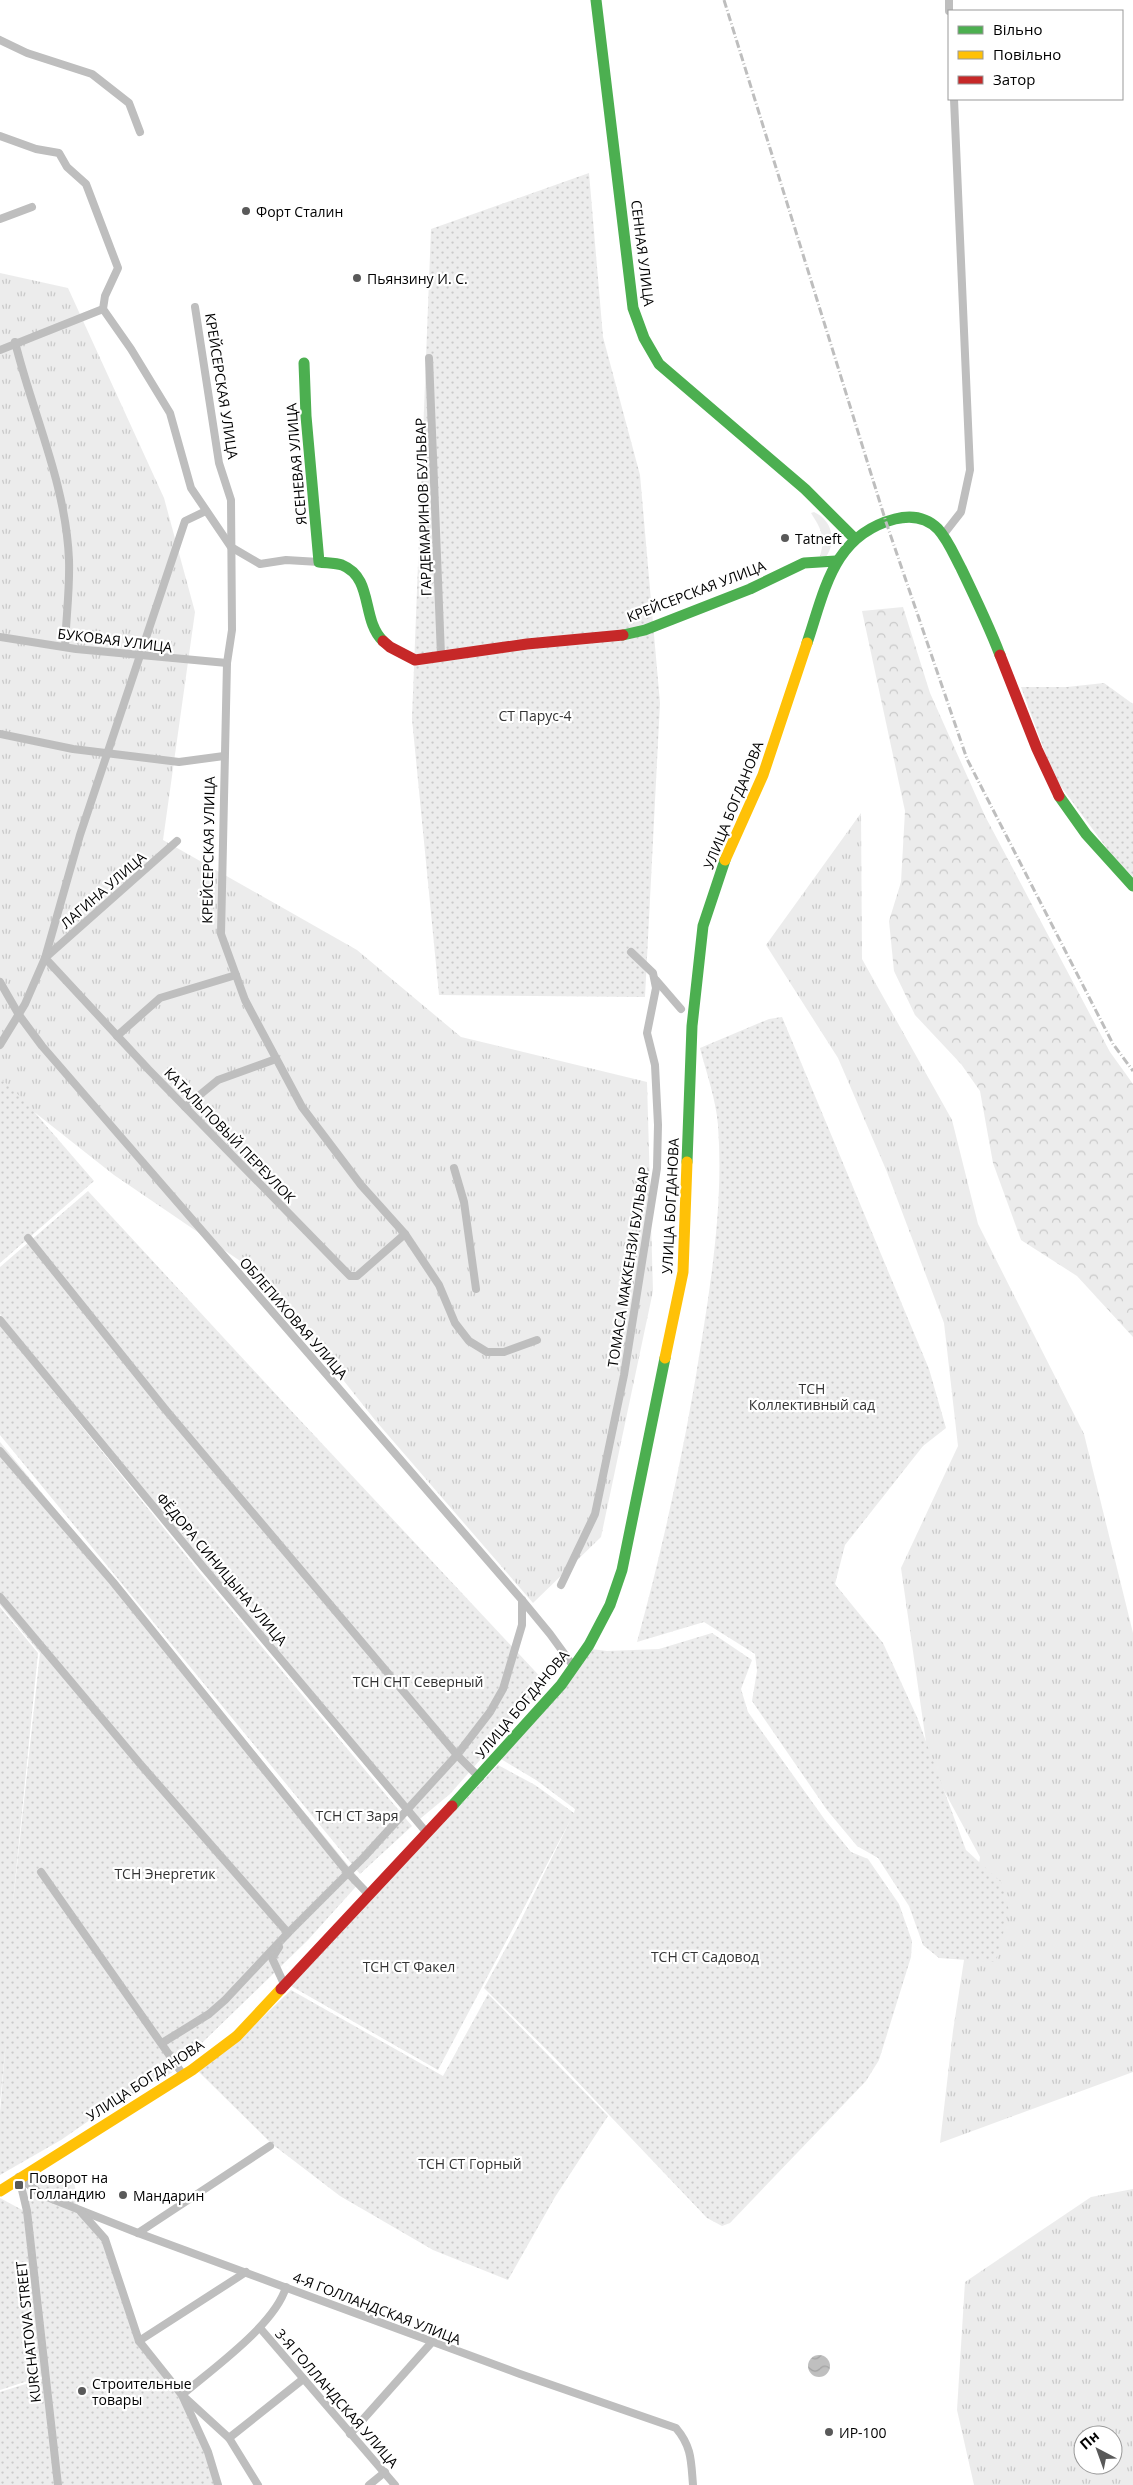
<svg xmlns="http://www.w3.org/2000/svg" width="1133" height="2485" font-family="'Open Sans',sans-serif">
<style>
.grass{fill:url(#grass-tufts);fill-rule:evenodd}
.forest{fill:url(#forest-crowns)}
.garden{fill:url(#garden-dots)}
.water{fill:url(#water-waves)}
.lines{fill:none;stroke-linecap:round;stroke-linejoin:round}
.street{stroke:#bebebe;stroke-width:8}
.fast{stroke:#4caf50;stroke-width:11}
.slow{stroke:#ffc107;stroke-width:11}
.jam{stroke:#c62828;stroke-width:11}
.rail{stroke:#bebebe;stroke-width:3;stroke-dasharray:8 2.5 1 2.5;stroke-linecap:butt}
.poi-dot{fill:#595959;stroke:#fff;stroke-width:2}
.labels{text-anchor:middle;dominant-baseline:central;stroke-width:4.5;stroke-linejoin:round;paint-order:stroke}
.poi-label{font-size:14px;fill:#000;stroke:#fff;text-anchor:start}
.street-label{font-size:14px;fill:#000;stroke:#fff}
.park-label{font-size:14px;fill:#333;stroke:#fff}
</style>
<defs>
<pattern id="grass-tufts" width="24" height="20" patternUnits="userSpaceOnUse" patternTransform="scale(1.25)"><rect width="24" height="20" fill="#ececec"/><path d="M3 7l-1-3M5 7V3M7 7l1-3M15 17l-1-3M17 17v-4M19 17l1-3" fill="none" stroke="#c9c9c9"/></pattern>
<pattern id="forest-crowns" width="20" height="18" patternUnits="userSpaceOnUse" patternTransform="scale(1.25)"><rect width="20" height="18" fill="#ececec"/><path d="M2 6a3 3 0 1 1 6 0M12 15a3 3 0 1 1 6 0" fill="none" stroke="#c9c9c9"/></pattern>
<pattern id="garden-dots" width="8" height="8" patternUnits="userSpaceOnUse" patternTransform="scale(1.25)"><rect width="8" height="8" fill="#ececec"/><path d="M2 2h.1M6 6h.1" fill="none" stroke="#c9c9c9" stroke-width="1.8" stroke-linecap="round"/></pattern>
<pattern id="water-waves" width="16" height="10" patternUnits="userSpaceOnUse" patternTransform="scale(1.25)"><rect width="16" height="10" fill="#bfbfbf"/><path d="M0 5q4-4 8 0t8 0" fill="none" stroke="#a2a2a2"/></pattern>
</defs>
<rect width="100%" height="100%" fill="#fff"/>
<g class="grass">
<path d="M 0,273 L 68,288 L 164,498 L 195,612 L 163,840 L 357,950 L 461,1037 L 647,1082 L 653,1291 L 601,1537 L 533,1603 L 375,1420 L 258,1273 L 114,1175 L 0,1085 Z"/>
<path d="M 814,512 C 832,520 837,541 826,557 L 820,556 C 826,537 821,529 811,513 Z"/>
<path d="M 861,813 L 862,959 L 952,1120 L 978,1224 L 1084,1434 L 1133,1633 L 1133,2072 L 940,2143 L 953,2031 L 980,1857 L 929,1763 L 901,1568 L 958,1446 L 944,1323 L 887,1172 L 838,1058 L 766,945 Z"/>
<path d="M 1133,2189 L 1133,2485 L 974,2485 L 957,2410 L 965,2282 L 1091,2197 ZM 1083,2435 L 1113,2435 L 1113,2465 L 1083,2465 Z"/>
</g>
<path class="forest" d="M 903,607 L 930,693 L 985,816 L 1110,1052 L 1133,1084 L 1133,1337 L 1077,1276 L 1021,1240 L 993,1163 L 980,1091 L 961,1064 L 915,1015 L 894,971 L 889,921 L 901,882 L 905,811 L 862,611 Z"/>
<g class="garden">
<path d="M 589,173 L 603,337 L 640,475 L 660,703 L 645,997 L 439,995 L 412,719 L 431,229 Z"/>
<path d="M 1104,683 L 1133,704 L 1133,877 L 1114,858 L 1054,777 L 1021,687 L 1067,687 Z"/>
<path d="M 782,1017 L 929,1369 L 946,1428 L 923,1446 L 845,1545 L 835,1584 L 883,1643 L 917,1717 L 966,1850 L 1001,1882 L 1009,1910 L 996,1962 L 939,1958 L 923,1945 L 909,1906 L 878,1858 L 857,1846 L 827,1810 L 752,1701 L 757,1671 L 755,1654 L 704,1622 L 637,1642 C 665,1540 687,1437 703,1332 C 714,1263 723,1194 718,1125 C 716,1099 706,1072 700,1048 L 769,1019 Z"/>
<path d="M 0,1078 L 24,1100 L 94,1181 L 0,1263 Z"/>
<path d="M 88,1191 L 284,1403 L 547,1684 L 450,1794 L 415,1823 L 0,1314 L 0,1267 Z"/>
<path d="M 0,1325 L 200,1573 L 412,1826 L 360,1874 L 0,1435 Z"/>
<path d="M 0,1442 L 361,1881 L 308,1940 L 171,2073 L 100,2113 L 61,2140 L 0,2175 L 0,2112 L 6,2041 L 0,2104 L 0,1607 L 38,1653 L 12,1912 L 40,1653 L 0,1605 Z"/>
<path d="M 712,1633 L 752,1660 L 741,1689 L 748,1712 L 825,1820 L 851,1852 L 868,1859 L 899,1904 L 912,1941 L 911,1957 L 879,2060 L 866,2081 L 730,2223 L 722,2226 L 707,2218 L 554,2057 L 484,1988 L 518,1926 L 571,1819 L 438,2070 L 291,1986 L 498,1765 L 535,1785 L 574,1813 L 575,1809 L 536,1780 L 501,1759 L 591,1649 L 607,1651 L 659,1649 Z"/>
<path d="M 291,1990 L 443,2076 L 488,1994 L 608,2116 L 555,2197 L 508,2280 L 433,2250 L 340,2196 L 272,2144 L 199,2072 L 242,2037 Z"/>
<path d="M 28,2177 L 74,2181 L 79,2211 L 104,2239 L 139,2342 L 181,2395 L 208,2452 L 216,2485 L 0,2485 L 0,2392 L 48,2377 L 27,2211 Z"/>
<path d="M 0,2198 L 26,2212 L 46,2375 L 0,2390 Z"/>
</g>
<circle class="water" cx="819" cy="2366" r="11"/>
<g class="lines">
<g class="street">
<path d="M 949,0 L 949,11"/>
<path d="M 0,40 L 27,53 L 92,74 L 129,103 L 140,132"/>
<path d="M 0,136 L 36,149 L 59,153 L 67,167 L 86,184 L 118,268 L 105,296 L 103,309 L 131,349 L 170,413 L 191,488 L 231,547 L 260,564 L 286,560 L 319,562"/>
<path d="M 0,219 L 32,207"/>
<path d="M 195,307 L 219,463 L 231,500 L 232,630 L 227,663 L 221,934 L 245,1000 L 302,1107 L 361,1185 L 405,1234 L 439,1285 L 455,1323 L 469,1341 L 487,1352 L 504,1352 L 537,1340"/>
<path d="M 15,342 C 33,415 66,484 69,560 C 70,589 66,618 65,647"/>
<path d="M 0,350 L 103,309"/>
<path d="M 429,358 L 441,655"/>
<path d="M 943,535 L 961,512 L 970,470 L 954,99"/>
<path d="M 0,637 L 76,649 L 227,663"/>
<path d="M 0,734 L 73,749 L 179,762 L 224,756"/>
<path d="M 177,841 L 45,958 L 148,1069 L 350,1276 L 357,1276 L 405,1234"/>
<path d="M 656,980 L 681,1009"/>
<path d="M 0,982 L 19,1015 L 42,1046 L 522,1600 L 550,1634 L 574,1667"/>
<path d="M 117,1036 L 160,998 L 236,975"/>
<path d="M 0,1045 L 25,1004 L 45,958 L 80,835 L 185,521 L 206,511"/>
<path d="M 185,1107 L 218,1080 L 276,1059"/>
<path d="M 454,1168 L 464,1202 L 476,1289"/>
<path d="M 28,1238 L 165,1409 L 457,1755 L 480,1778"/>
<path d="M 0,1320 L 204,1568 L 427,1833"/>
<path d="M 0,1451 L 113,1582 L 348,1873 L 369,1895"/>
<path d="M 561,1585 L 595,1514 L 624,1375 L 657,1168 L 658,1125 L 655,1065 L 647,1033 L 656,988 L 653,973 L 631,952"/>
<path d="M 0,1597 L 141,1765 L 288,1933 L 286,1935"/>
<path d="M 41,1872 L 184,2076"/>
<path d="M 279,1947 L 272,1958 L 285,1986"/>
<path d="M 162,2043 L 209,2014 L 225,2000 L 288,1933 L 364,1857 L 457,1755 L 490,1712 L 503,1689 L 522,1625 L 522,1600"/>
<path d="M 19,2177 L 42,2195 L 138,2233 L 520,2374 L 676,2428 C 692,2447 691,2461 693,2485"/>
<path d="M 19,2177 L 27,2211 L 58,2485"/>
<path d="M 81,2212 L 105,2239 L 139,2341 L 182,2395 L 229,2438 L 258,2485"/>
<path d="M 138,2233 L 270,2146"/>
<path d="M 260,2328 L 395,2485"/>
<path d="M 139,2341 L 246,2272"/>
<path d="M 350,2434 L 432,2342"/>
<path d="M 229,2438 L 302,2380"/>
<path d="M 218,2485 L 208,2452 L 182,2395 C 212,2369 275,2325 286,2287"/>
<path d="M 369,2485 L 385,2472"/>
</g>
<g class="fast">
<path d="M 596,0 L 633,308 L 644,338 L 659,364 L 805,489 L 854,538"/>
<path d="M 304,363 L 306,416 L 319,562 C 326,563 336,563 342,565 C 374,578 361,620 383,641"/>
<path d="M 623,635 L 645,630 L 750,589 L 804,563 L 836,561"/>
<path d="M 807,643 C 825,590 833,535 895,519 C 911,515 926,517 938,529 C 948,540 954,555 961,568 C 975,597 989,626 1000,655"/>
<path d="M 1059,796 L 1086,834 L 1133,886"/>
<path d="M 687,1162 L 692,1026 L 703,926 L 725,860"/>
<path d="M 452,1806 L 561,1685 L 589,1645 L 610,1605 L 622,1570 L 665,1358"/>
</g>
<g class="slow">
<path d="M 725,860 L 763,775 L 807,643"/>
<path d="M 665,1358 L 683,1272 L 687,1162"/>
<path d="M 0,2191 L 192,2070 L 237,2036 L 281,1989"/>
</g>
<g class="jam">
<path d="M 383,641 L 390,647 L 415,660 L 527,644 L 623,635"/>
<path d="M 1000,655 L 1037,749 L 1059,796"/>
<path d="M 281,1989 L 452,1806"/>
</g>
<path class="rail" d="M 724,0 L 886,522 L 967,759 L 1113,1044 L 1133,1071"/>
</g>
<g class="poi-dot">
<circle cx="246" cy="211" r="5"/>
<circle cx="357" cy="278" r="5"/>
<circle cx="785" cy="538" r="5"/>
<rect x="14" y="2180" width="10" height="10" rx="2.5"/>
<circle cx="123" cy="2195" r="5"/>
<circle cx="82" cy="2391" r="5"/>
<circle cx="829" cy="2432" r="5"/>
</g>
<g class="labels">
<g class="poi-label">
<text x="256" y="211">Форт Сталин</text>
<text x="367" y="278">Пьянзину И. С.</text>
<text x="795" y="538">Tatneft</text>
<text x="29" y="2177">Поворот на<tspan x="29" dy="16">Голландию</tspan></text>
<text x="133" y="2195">Мандарин</text>
<text x="92" y="2383">Строительные<tspan x="92" dy="16">товары</tspan></text>
<text x="839" y="2432">ИР-100</text>
</g>
<g class="street-label">
<text transform="translate(643 253) rotate(83)">СЕННАЯ УЛИЦА</text>
<text transform="translate(222 386) rotate(81)">КРЕЙСЕРСКАЯ УЛИЦА</text>
<text transform="translate(296 464) rotate(-95)">ЯСЕНЕВАЯ УЛИЦА</text>
<text transform="translate(423 507) rotate(-92)">ГАРДЕМАРИНОВ БУЛЬВАР</text>
<text transform="translate(696 591) rotate(-21)">КРЕЙСЕРСКАЯ УЛИЦА</text>
<text transform="translate(115 640) rotate(7)">БУКОВАЯ УЛИЦА</text>
<text transform="translate(733 805) rotate(-68)">УЛИЦА БОГДАНОВА</text>
<text transform="translate(208 850) rotate(-89)">КРЕЙСЕРСКАЯ УЛИЦА</text>
<text transform="translate(103 890) rotate(-41)">ЛАГИНА УЛИЦА</text>
<text transform="translate(230 1135) rotate(46)">КАТАЛЬПОВЫЙ ПЕРЕУЛОК</text>
<text transform="translate(670 1206) rotate(-87)">УЛИЦА БОГДАНОВА</text>
<text transform="translate(628 1267) rotate(-81)">ТОМАСА МАККЕНЗИ БУЛЬВАР</text>
<text transform="translate(294 1318) rotate(49)">ОБЛЕПИХОВАЯ УЛИЦА</text>
<text transform="translate(222 1569) rotate(50)">ФЁДОРА СИНИЦЫНА УЛИЦА</text>
<text transform="translate(522 1704) rotate(-50)">УЛИЦА БОГДАНОВА</text>
<text transform="translate(145 2080) rotate(-33)">УЛИЦА БОГДАНОВА</text>
<text transform="translate(377 2308) rotate(21)">4-Я ГОЛЛАНДСКАЯ УЛИЦА</text>
<text transform="translate(28 2332) rotate(-96)">KURCHATOVA STREET</text>
<text transform="translate(337 2398) rotate(49)">3-Я ГОЛЛАНДСКАЯ УЛИЦА</text>
</g>
<g class="park-label">
<text x="535" y="715">СТ Парус-4</text>
<text x="812" y="1388">ТСН<tspan x="812" dy="16">Коллективный сад</tspan></text>
<text x="418" y="1681">ТСН СНТ Северный</text>
<text x="357" y="1815">ТСН СТ Заря</text>
<text x="165" y="1873">ТСН Энергетик</text>
<text x="705" y="1956">ТСН СТ Садовод</text>
<text x="409" y="1966">ТСН СТ Факел</text>
<text x="470" y="2163">ТСН СТ Горный</text>
</g>
</g>
<rect x="948" y="10" width="175" height="90" fill="#ffffff" stroke="#999999"/>
<rect x="958" y="26" width="25" height="8" fill="#4caf50" stroke="#999999"/>
<text x="993" y="35" font-size="15" fill="#000000">Вільно</text>
<rect x="958" y="51" width="25" height="8" fill="#ffc107" stroke="#999999"/>
<text x="993" y="60" font-size="15" fill="#000000">Повільно</text>
<rect x="958" y="76" width="25" height="8" fill="#c62828" stroke="#999999"/>
<text x="993" y="85" font-size="15" fill="#000000">Затор</text>
<g transform="translate(1098 2450) rotate(319)"><circle r="24" fill="#ffffff" stroke="#999999"/>
<path d="M0-4L9 19L0 12L-9 19Z" fill="#595959"/>
<text y="-8" font-size="14" font-weight="bold" text-anchor="middle" fill="#000000">Пн</text>
</g>
</svg>
